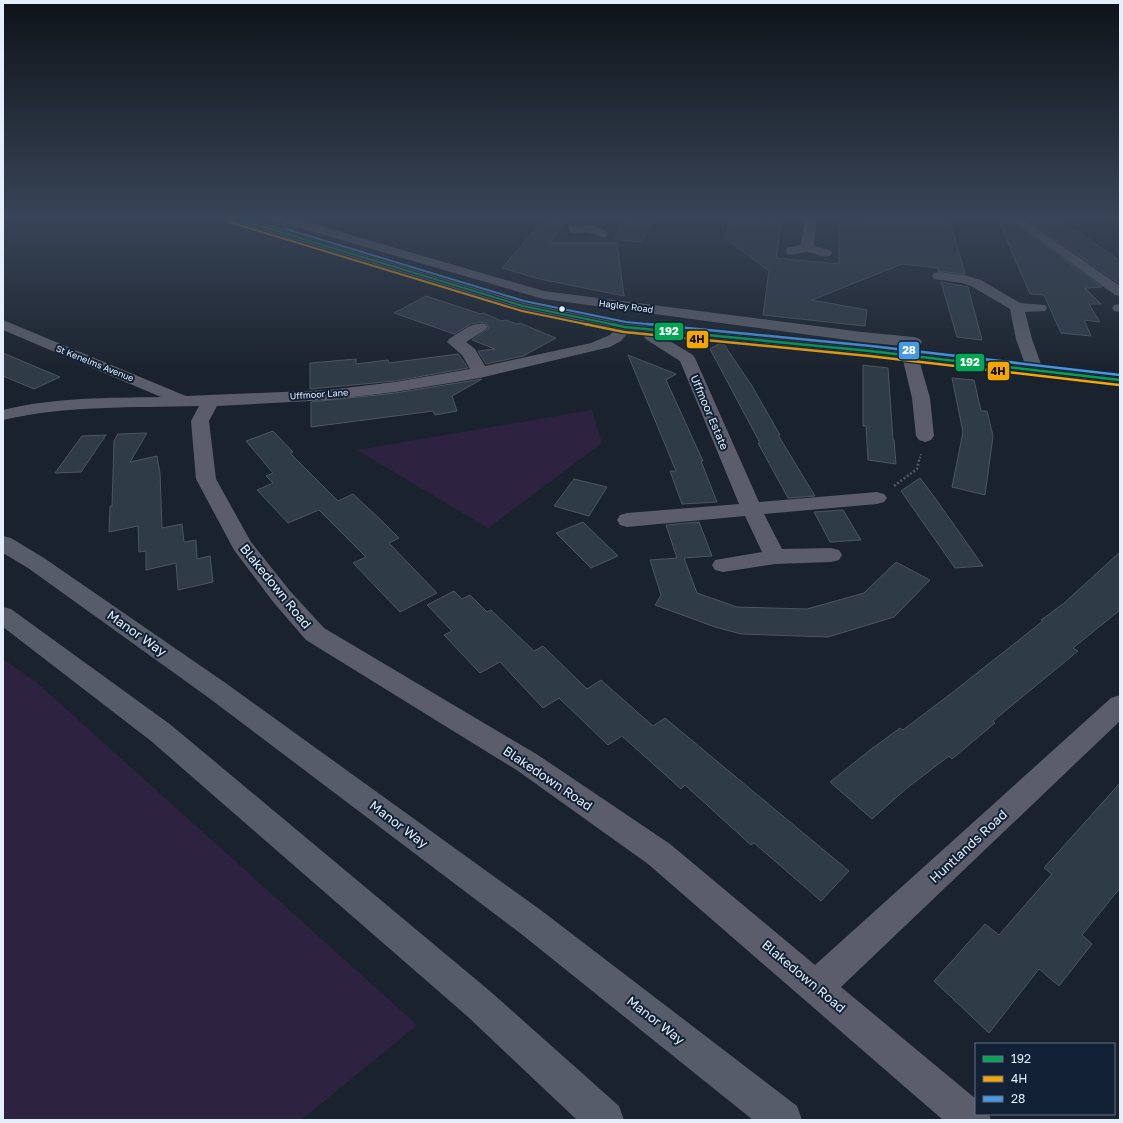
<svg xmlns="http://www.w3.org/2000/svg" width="1123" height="1123" font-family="'Golos Text',sans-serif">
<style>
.green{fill:#2d2340}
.building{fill:#2f3b45;stroke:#4d565e}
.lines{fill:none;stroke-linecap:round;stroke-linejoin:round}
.path-far1{stroke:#545863;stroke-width:2;stroke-dasharray:1.5 1.5;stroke-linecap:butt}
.path{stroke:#545863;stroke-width:2.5;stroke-dasharray:2 2;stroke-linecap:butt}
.minor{fill:#5b5e6a;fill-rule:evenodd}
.major{fill:#5b5f6e;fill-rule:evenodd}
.highway{fill:#565c69;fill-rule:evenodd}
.bus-1-far1-casing{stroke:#122135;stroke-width:4}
.bus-1-casing{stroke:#122135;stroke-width:5}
.bus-2-far1-casing{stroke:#122135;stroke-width:4}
.bus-2-casing{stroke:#122135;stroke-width:5}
.bus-3-far1-casing{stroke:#122135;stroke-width:4}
.bus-3-casing{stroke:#122135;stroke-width:5}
.bus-1-far1{stroke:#00a651;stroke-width:2}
.bus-1{stroke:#00a651;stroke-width:2.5}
.bus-2-far1{stroke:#f7a600;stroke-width:2}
.bus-2{stroke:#f7a600;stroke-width:2.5}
.bus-3-far1{stroke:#4699e1;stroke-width:2}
.bus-3{stroke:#4699e1;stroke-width:2.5}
.bus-dot{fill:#e4eefc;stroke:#122135;stroke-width:1.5}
.labels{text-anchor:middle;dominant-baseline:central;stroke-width:4;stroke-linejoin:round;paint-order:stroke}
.far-street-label{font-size:9px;fill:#e4eefc;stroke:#122135}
.street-label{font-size:11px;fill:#e4eefc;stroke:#122135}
.near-street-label{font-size:13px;fill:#e4eefc;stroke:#122135}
.line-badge{stroke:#122135;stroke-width:1.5}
.badge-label{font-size:11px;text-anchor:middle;font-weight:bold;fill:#fff}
.pale-badge-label{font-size:11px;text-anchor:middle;font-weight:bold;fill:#111}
</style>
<rect width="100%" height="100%" fill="#1a222d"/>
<g class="green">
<path d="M 592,410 L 602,443 L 488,528 L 357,450 Z"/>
<path d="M 3,659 L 36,682 L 417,1025 L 301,1120 L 3,1120 Z"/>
</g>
<g class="building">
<path d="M 546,217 L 569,217 L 549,243 L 617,243 L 624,296 L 540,279 L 502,268 Z"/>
<path d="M 626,217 L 654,219 L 640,242 L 614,239 Z"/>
<path d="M 732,217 L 782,217 L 776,258 L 839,264 L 839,218 L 950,222 L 965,274 L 938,271 L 938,268 L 902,264 L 812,300 L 867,310 L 865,326 L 763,315 L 769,271 L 725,238 Z"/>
<path d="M 997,217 L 1007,217 L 1102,287 L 1085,288 L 1101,304 L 1089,304 L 1100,322 L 1084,320 L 1091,336 L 1061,333 L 1044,295 L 1030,294 Z"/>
<path d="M 1023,217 L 1054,217 L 1073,230 L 1076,230 L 1120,261 L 1120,284 Z"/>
<path d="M 941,282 L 968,287 L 982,340 L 957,337 Z"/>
<path d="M 426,296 L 481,314 L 483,313 L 502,321 L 506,320 L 517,324 L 520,323 L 556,338 L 523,356 L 486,364 L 478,351 L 495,349 L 472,340 L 489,328 L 486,323 L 480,322 L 471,324 L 454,334 L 394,313 Z"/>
<path d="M 720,343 L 723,343 L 752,386 L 780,435 L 778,435 L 815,496 L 788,498 L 758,443 L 760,443 L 710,349 Z"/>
<path d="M 3,353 L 60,377 L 34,389 L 3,376 Z"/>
<path d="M 458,354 L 468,368 L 395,381 L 310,389 L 310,363 L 356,359 L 356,364 L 388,360 L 389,363 Z"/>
<path d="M 628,355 L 676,374 L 666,380 L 703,461 L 701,461 L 717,502 L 682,504 L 670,471 L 676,471 Z"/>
<path d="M 863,365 L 888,368 L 893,440 L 894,440 L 896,464 L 868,460 L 866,426 L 863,426 Z"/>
<path d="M 952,378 L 974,380 L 981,411 L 987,411 L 993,436 L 985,495 L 952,487 L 963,432 Z"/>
<path d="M 482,379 L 452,396 L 457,411 L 435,415 L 433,411 L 311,427 L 311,402 L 395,393 Z"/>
<path d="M 273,431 L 293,452 L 290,453 L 338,501 L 353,494 L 382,521 L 399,538 L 389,543 L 437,593 L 400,612 L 353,563 L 366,557 L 319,510 L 288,523 L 257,490 L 273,483 L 266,476 L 273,473 L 246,441 Z"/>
<path d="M 147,433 L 130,462 L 157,456 L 160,473 L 162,528 L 182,524 L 184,542 L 196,540 L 197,559 L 210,556 L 213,582 L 178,590 L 176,563 L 146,570 L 146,551 L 139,552 L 138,526 L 109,532 L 110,506 L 112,506 L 114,441 L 118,434 Z"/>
<path d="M 106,435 L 81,472 L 55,473 L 82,436 Z"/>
<path d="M 920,478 L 935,498 L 983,566 L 955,568 L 901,491 Z"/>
<path d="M 574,479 L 607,487 L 589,516 L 554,506 Z"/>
<path d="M 843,510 L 861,540 L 830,542 L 814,512 Z"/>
<path d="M 583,522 L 618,556 L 591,568 L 556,533 Z"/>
<path d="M 699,522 L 712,556 L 684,558 L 697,593 L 737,607 L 807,609 L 864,593 L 896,562 L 930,580 L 894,617 L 828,637 L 741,634 L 715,627 L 655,605 L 661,595 L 650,560 L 677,558 L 666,525 Z"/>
<path d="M 1120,552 L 1120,610 L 1073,648 L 1078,651 L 993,721 L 995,723 L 952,759 L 949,756 L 907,788 L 872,819 L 830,782 L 870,750 L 900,728 L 903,730 L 953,692 L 1043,621 L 1041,620 L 1063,604 Z"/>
<path d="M 454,591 L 462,599 L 470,595 L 487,612 L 491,610 L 534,651 L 543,646 L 587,689 L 601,680 L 653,726 L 665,718 L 849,871 L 821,901 L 754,843 L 751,845 L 685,785 L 681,789 L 622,736 L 608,745 L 559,698 L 543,708 L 500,662 L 480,673 L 444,635 L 452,631 L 427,605 Z"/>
<path d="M 1120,783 L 1120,888 L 1082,935 L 1092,944 L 1059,986 L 1039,969 L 989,1033 L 934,981 L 985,924 L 999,935 L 1052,874 L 1044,868 Z"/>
</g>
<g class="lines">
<path class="path-far1" d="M 919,461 L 921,454"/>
<path class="path" d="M 894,486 L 917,469 L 919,460"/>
<g class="minor">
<path d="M 271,217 L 289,217 L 544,291 L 862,332 L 914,337 L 920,339 L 922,342 L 920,345 L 914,347 L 862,342 L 543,299 L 273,220 Z"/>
<path d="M 805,217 L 817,217 L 814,246 L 830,250 L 832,253 L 830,256 C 821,258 815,253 807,252 C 800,252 794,256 787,254 L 786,251 L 787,248 L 801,245 Z"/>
<path d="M 1008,217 L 1021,217 L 1120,286 L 1120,296 L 1115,295 Z"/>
<path d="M 592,225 L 606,231 L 608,234 L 606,237 C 599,238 597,235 591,233 C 584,231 577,234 571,233 L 569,230 L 571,227 Z"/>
<path d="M 939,272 L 964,275 L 981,280 L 1020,303 L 1045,305 L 1047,308 L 1045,311 L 1025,312 L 1032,339 L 1043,370 L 1041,373 L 1035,375 L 1029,373 L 1027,370 L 1016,339 L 1010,309 L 971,286 L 962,283 L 934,279 L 932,276 L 934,273 Z"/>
<path d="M 1120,304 L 1120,312 L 1114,311 L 1112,308 L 1114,305 Z"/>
<path d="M 3,320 L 186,396 L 328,390 L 395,382 L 470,369 L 462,355 L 447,342 L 449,339 C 460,332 473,321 485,324 L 488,327 L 485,330 L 466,342 L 475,349 L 485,366 L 591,343 L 610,335 L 620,324 L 625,322 L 630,324 L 633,327 L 621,341 L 610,347 L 480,378 L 395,392 L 328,400 L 217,406 L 209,421 L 216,479 L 251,542 L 290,591 L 324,628 L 538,755 L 670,844 L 815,965 L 1111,698 L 1120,695 L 1120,721 L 841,987 L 976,1099 L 976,1114 L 989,1114 L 991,1120 L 943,1120 L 648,864 L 518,771 L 306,640 L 274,603 L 234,550 L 196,479 L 191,421 L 199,406 C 133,408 67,405 3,420 L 3,410 C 55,397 108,398 161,397 L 3,330 Z"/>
<path d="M 654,326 L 659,328 L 662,331 L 660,335 L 693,355 L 695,358 L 759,502 L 877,492 L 884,494 L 887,498 L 884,502 L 877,504 L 764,514 L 782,549 L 831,548 L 839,550 L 842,555 L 839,560 L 831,562 L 775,564 L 723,572 L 715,570 L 712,565 L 715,560 L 762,552 L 745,516 L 627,527 L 620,525 L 617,520 L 620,515 L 627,513 L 739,504 L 680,361 L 647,340 L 644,337 L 649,328 Z"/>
<path d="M 910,351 L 916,353 L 918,356 L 930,398 L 934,436 L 931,440 L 925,442 L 919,440 L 916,436 L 912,398 L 902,356 L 904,353 Z"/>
</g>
<path class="major" d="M 225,217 L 243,217 L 526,302 L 625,322 L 870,346 L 1120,375 L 1120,385 L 870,356 L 625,332 L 518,309 L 227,220 Z"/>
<g class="highway">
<path d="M 3,536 L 11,538 L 44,558 L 227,684 L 542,911 L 797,1106 L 802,1120 L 753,1120 L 520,933 L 209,698 L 28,568 L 3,553 Z"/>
<path d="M 3,607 L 11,609 L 171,725 L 491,992 L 619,1106 L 624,1120 L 577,1120 L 467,1016 L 151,741 L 3,627 Z"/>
</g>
<g class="bus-1-far1-casing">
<path id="bus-1-far1" d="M 231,217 L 523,306 L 616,325"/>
</g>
<g class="bus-1-casing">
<path id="bus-1" d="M 611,324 L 625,327 L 870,351 L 1120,380"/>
</g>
<g class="bus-2-far1-casing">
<path id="bus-2-far1" d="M 229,222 L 522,311 L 590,325"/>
</g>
<g class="bus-2-casing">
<path id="bus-2" d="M 585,324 L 624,332 L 869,356 L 1119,385"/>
</g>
<g class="bus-3-far1-casing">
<path id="bus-3-far1" d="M 286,229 L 524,301 L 626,322 L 657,325"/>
</g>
<g class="bus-3-casing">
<path id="bus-3" d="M 647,324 L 871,346 L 1120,375"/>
</g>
<use href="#bus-1-far1" class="bus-1-far1"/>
<use href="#bus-1" class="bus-1"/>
<use href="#bus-2-far1" class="bus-2-far1"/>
<use href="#bus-2" class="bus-2"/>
<use href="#bus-3-far1" class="bus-3-far1"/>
<use href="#bus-3" class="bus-3"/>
</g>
<linearGradient id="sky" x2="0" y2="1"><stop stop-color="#0e1319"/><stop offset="0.58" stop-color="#384457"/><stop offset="1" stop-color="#384457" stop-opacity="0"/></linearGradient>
<rect width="1123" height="374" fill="url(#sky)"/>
<circle class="bus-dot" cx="562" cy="309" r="3.5"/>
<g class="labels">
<g class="far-street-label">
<text transform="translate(626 306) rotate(7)">Hagley Road</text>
<text transform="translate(95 363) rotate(22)">St Kenelms Avenue</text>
<text transform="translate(319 394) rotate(-4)">Uffmoor Lane</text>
</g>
<g class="street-label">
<text transform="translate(710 412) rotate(67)">Uffmoor Estate</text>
</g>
<g class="near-street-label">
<text transform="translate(276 586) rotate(51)">Blakedown Road</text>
<text transform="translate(137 633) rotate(35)">Manor Way</text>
<text transform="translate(548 778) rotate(34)">Blakedown Road</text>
<text transform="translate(399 824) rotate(37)">Manor Way</text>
<text transform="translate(968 846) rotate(-43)">Huntlands Road</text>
<text transform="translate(804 976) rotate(40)">Blakedown Road</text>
<text transform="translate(656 1020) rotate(38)">Manor Way</text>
</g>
</g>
<g class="line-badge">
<rect x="654" y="322" width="30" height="19" rx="4" fill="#00a651"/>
<rect x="686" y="330" width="23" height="19" rx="4" fill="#f7a600"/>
<rect x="898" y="341" width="22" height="19" rx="4" fill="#4699e1"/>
<rect x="955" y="353" width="30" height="19" rx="4" fill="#00a651"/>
<rect x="987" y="361" width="23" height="20" rx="4" fill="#f7a600"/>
</g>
<g class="badge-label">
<text x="669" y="335">192</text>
<text x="909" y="354">28</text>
<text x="970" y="366">192</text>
</g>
<g class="pale-badge-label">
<text x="697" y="343">4H</text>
<text x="998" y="375">4H</text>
</g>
<rect width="1123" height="1123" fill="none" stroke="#e4eefc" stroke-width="8"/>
<rect x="975" y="1043" width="140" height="72" fill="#122135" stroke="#667385"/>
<rect x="983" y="1056" width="20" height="6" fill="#00a651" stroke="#667385"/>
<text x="1011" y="1063" font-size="12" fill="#e4eefc">192</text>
<rect x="983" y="1076" width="20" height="6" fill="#f7a600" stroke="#667385"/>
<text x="1011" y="1083" font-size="12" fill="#e4eefc">4H</text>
<rect x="983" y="1096" width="20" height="6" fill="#4699e1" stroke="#667385"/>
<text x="1011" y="1103" font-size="12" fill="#e4eefc">28</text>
</svg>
